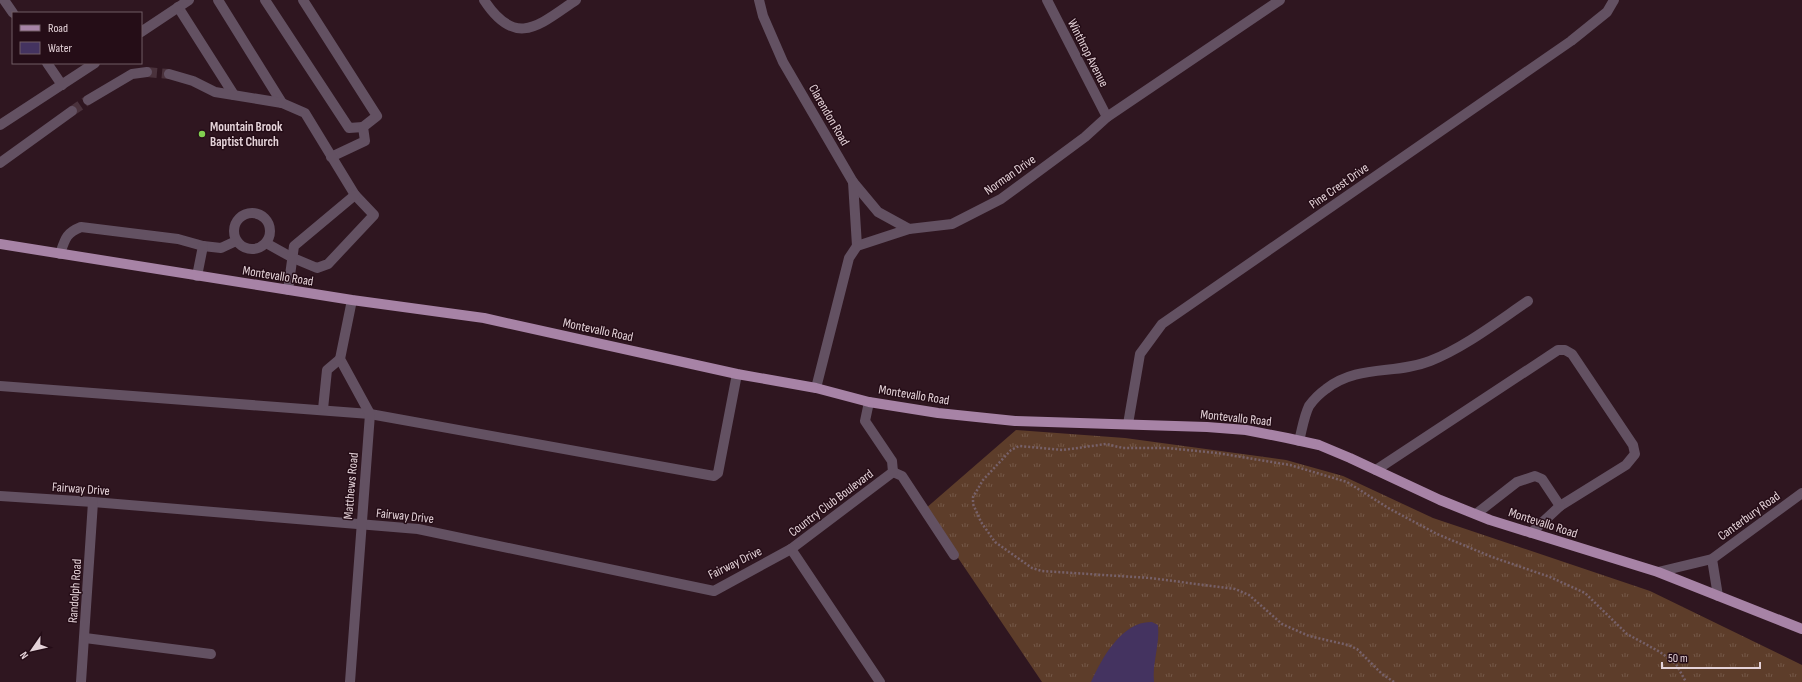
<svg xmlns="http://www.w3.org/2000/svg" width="1802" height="682" font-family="'Sofia Sans Condensed',sans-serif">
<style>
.grass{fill:url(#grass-tufts)}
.water{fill:#443360}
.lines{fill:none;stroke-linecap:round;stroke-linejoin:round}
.minor-tunnel{stroke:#4a323c;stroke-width:10;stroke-dasharray:10 5;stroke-linecap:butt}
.path{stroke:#776169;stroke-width:2.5;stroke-dasharray:2 2;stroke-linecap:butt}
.minor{stroke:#635162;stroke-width:10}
.major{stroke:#a783a6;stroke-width:10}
.poi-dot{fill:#81d050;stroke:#250d17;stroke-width:1.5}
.labels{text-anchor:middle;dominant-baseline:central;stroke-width:3;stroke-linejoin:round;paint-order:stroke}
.street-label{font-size:13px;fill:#e4d2d8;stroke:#250d17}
.poi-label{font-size:13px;font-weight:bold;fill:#e4d2d8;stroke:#250d17;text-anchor:start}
</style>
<defs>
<pattern id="grass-tufts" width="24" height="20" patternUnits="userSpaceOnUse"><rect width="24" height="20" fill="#5d3d2a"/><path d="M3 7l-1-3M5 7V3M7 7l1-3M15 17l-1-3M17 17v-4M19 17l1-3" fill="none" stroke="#745848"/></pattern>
</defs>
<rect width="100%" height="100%" fill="#2f1620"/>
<path class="grass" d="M 1016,430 L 1125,438 L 1286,460 L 1343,476 L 1433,518 L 1650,591 L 1802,665 L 1802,682 L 1042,682 L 925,509 Z"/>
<path class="water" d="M 1152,622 L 1158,625 C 1160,645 1152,663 1154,682 L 1091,682 C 1102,658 1122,621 1152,622 Z"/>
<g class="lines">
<g class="minor-tunnel">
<path d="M 147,72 L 169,74"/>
<path d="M 72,111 L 88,100"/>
</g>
<path class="path" d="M 1394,682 L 1382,674 L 1357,649 L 1348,645 L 1309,636 L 1282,624 L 1249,595 L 1235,589 L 1150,578 L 1042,571 L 1032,568 L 995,542 L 981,522 L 973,504 L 973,497 L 983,480 L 1011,450 L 1019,446 L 1063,450 L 1106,444 L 1123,448 L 1167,448 L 1217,453 L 1290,465 L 1347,482 L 1390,509 L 1437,534 L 1492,557 L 1550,577 L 1585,593 L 1627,634 L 1660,652 L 1676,664 L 1686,682"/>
<g class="minor">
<path d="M 4,0 L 13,13"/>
<path d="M 218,0 L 282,103"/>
<path d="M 265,0 L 349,128 L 363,127"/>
<path d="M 303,0 L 377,116 L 363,127 L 365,141 L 331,157"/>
<path d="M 484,0 C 516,49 539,25 576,0"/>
<path d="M 759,0 L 763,16 L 783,62 L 853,182 L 857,246"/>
<path d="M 1047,0 L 1107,117"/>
<path d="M 178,7 L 234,95"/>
<path d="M 141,32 L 189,0"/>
<path d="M 47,63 L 62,85"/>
<path d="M 169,74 L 193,81 L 215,92 L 282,103 L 305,113 L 355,195 L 374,215 L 328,264 L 317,268 L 293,258 L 266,243"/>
<path d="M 88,100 L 132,74 L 147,72"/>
<path d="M 0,125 L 95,63"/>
<path d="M 0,163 L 72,111"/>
<path d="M 853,182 L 878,212 L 909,229"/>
<circle cx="252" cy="231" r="18"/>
<path d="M 60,254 C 65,239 66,233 81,227 L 178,239 L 203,246 L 221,248 L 236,241"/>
<path d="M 197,276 L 203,246"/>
<path d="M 288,290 L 294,246 L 355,195"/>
<path d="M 0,386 L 370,414 L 714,476 L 718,473 L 737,374"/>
<path d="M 816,388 L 849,258 L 857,246 L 909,229 L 952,224 L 1001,199 L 1085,137 L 1107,117 L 1280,0"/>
<path d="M 323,409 L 327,370 L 340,359"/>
<path d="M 1128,424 L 1140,354 L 1162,324 L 1571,41 L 1607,12 L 1614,0"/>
<path d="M 1299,441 C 1302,430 1304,416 1309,406 C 1314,399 1319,394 1326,389 C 1358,364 1395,375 1430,361 C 1465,347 1497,322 1528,301"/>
<path d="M 1376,470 L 1558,350 L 1565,350 L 1572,354 L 1633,445 L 1635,454 L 1626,465 L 1560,506 L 1531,533"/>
<path d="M 893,472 L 902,476 L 954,555"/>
<path d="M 0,496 L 93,502 L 418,529 L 714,591 L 791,549 L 893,472 L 892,461 L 865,421 L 869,402"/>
<path d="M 1476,514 L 1517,482 L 1535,476 L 1542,479 L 1560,506"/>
<path d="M 791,549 L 880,682"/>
<path d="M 1712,559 L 1718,596"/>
<path d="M 1658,572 L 1712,559 L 1802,493"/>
<path d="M 85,638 L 211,654"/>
<path d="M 81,682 L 93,502"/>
<path d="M 350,682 L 370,414 L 340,359 L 352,300"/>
</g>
<path class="major" d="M 0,244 L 352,300 L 484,318 L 737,374 L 816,388 L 869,402 L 938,413 L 1015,421 L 1207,427 L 1246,430 L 1287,438 L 1319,445 L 1350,458 L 1440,500 L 1490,520 L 1658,572 L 1802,629"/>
</g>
<circle class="poi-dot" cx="202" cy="134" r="4"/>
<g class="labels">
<g class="street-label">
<text transform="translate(1088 53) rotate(63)">Winthrop Avenue</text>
<text transform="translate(829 115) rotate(60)">Clarendon Road</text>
<text transform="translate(1010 175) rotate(-35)">Norman Drive</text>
<text transform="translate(1339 186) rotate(-35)">Pine Crest Drive</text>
<text transform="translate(278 276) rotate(9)">Montevallo Road</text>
<text transform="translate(598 330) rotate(12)">Montevallo Road</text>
<text transform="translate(914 395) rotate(9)">Montevallo Road</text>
<text transform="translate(1236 418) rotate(6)">Montevallo Road</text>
<text transform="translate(351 486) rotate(-85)">Matthews Road</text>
<text transform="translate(81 489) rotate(4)">Fairway Drive</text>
<text transform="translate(831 503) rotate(-37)">Country Club Boulevard</text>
<text transform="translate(405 516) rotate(6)">Fairway Drive</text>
<text transform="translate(1749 516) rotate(-36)">Canterbury Road</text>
<text transform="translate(1543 523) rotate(18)">Montevallo Road</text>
<text transform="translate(735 563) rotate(-26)">Fairway Drive</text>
<text transform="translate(75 591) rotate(-86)">Randolph Road</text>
</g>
<g class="poi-label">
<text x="210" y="127">Mountain Brook<tspan x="210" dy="15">Baptist Church</tspan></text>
</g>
</g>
<rect x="12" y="12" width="130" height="52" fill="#250d17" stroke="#715c64"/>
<rect x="20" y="25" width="20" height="6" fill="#a783a6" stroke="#715c64"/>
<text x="48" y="32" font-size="12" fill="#e4d2d8">Road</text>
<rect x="20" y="42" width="20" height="12" fill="#443360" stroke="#715c64"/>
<text x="48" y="52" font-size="12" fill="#e4d2d8">Water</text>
<g transform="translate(32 650) rotate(236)" stroke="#250d17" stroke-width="3" paint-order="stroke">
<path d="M0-3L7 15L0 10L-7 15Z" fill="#e4d2d8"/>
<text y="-6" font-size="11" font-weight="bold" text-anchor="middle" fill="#e4d2d8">N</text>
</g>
<path d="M1662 662v6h98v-6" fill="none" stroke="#e4d2d8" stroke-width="2"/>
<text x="1668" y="662" font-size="12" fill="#e4d2d8" stroke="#250d17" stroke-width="3" paint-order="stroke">50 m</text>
</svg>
